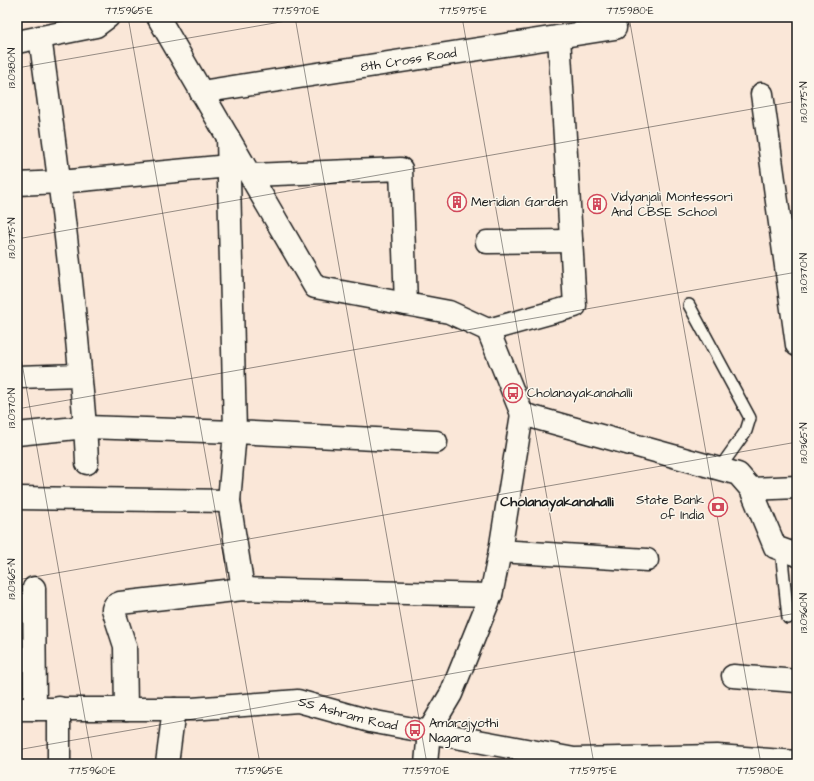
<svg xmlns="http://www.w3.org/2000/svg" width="814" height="781" font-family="'Architects Daughter',sans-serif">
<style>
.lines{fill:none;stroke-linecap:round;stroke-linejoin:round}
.lane-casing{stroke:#1c1c1c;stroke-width:14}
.street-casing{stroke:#1c1c1c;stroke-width:25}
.secondary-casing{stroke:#1c1c1c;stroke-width:25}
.lane{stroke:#fbf7ec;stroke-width:11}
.street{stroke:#fbf7ec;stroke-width:22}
.secondary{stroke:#fbf7ec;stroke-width:22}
.ticks{fill:none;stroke:#1c1c1c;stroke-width:1;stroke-opacity:0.45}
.labels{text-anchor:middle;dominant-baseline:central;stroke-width:3;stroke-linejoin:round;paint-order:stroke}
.street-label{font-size:13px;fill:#1c1c1c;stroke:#fbf7ec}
.poi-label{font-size:13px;fill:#1c1c1c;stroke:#fbf7ec;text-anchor:start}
.neighbourhood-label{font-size:14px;font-weight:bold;fill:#1c1c1c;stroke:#fbf7ec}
.neatline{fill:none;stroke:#1c1c1c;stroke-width:1.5}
.ticks-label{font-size:10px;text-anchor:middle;fill:#1c1c1c}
</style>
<rect width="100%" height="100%" fill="#fae7d8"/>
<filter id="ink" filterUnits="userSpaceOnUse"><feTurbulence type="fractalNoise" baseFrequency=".025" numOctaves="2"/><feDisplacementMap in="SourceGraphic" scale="8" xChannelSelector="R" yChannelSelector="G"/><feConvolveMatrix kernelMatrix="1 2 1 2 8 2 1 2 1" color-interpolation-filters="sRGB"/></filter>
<g filter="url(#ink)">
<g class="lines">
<g class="lane-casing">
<g id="lane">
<path d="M 689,305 L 750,418 L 746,431 L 719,469"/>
<path d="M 781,549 L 788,618"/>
</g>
</g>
<g class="street-casing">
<g id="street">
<path d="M 40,37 C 55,144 69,252 79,360 C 82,394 86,428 87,463"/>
<path d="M 17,42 L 96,26 L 108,17"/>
<path id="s1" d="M 201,92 L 615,28"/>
<path d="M 762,94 L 797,345"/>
<path d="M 228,137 L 235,432 L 436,442"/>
<path d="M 251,175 L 401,169 L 406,304"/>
<path d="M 17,184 L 60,182 L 229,166"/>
<path d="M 487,242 L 571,241"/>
<path d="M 488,330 L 575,306 L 559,37"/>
<path d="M 17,377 L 80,375"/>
<path d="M 17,434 L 86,427 L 235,432 L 229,501 L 243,589"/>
<path d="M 751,489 L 797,487"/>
<path d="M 17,498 L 229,501"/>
<path d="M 500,551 L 647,560"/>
<path d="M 34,588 L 35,709"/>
<path d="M 733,676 L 797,681"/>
<path d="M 126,709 L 125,646 L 113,609 L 115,605 L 120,603 L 243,589 L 491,595"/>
<path d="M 59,764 L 59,708"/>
<path d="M 167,764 L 174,709"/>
<path d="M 426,764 L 429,731"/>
</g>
</g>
<g class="secondary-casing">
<g id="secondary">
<path d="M 158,17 L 315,287 L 449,312 L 488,330 L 522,414 L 738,474 L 751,489 L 775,547 L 797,555"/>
<path id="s2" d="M 17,709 L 192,709 L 298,701 L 370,721 L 574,759 L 717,756 L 797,762"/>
<path d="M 429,731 L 451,694 L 491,595 L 500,551 L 522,414"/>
</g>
</g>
<use href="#lane" class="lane"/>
<use href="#street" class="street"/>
<use href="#secondary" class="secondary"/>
</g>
</g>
<path class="ticks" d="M 128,17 L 260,764M 295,17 L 427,764M 462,17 L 594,764M 629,17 L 761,764M 796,17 L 797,21M 17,68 L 309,17M 17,239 L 797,101M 17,335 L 93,764M 17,409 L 797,272M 17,580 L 797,442M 17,750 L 797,613"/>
<defs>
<g id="building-ring" transform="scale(1)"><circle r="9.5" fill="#fbf7ec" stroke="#d1495b" stroke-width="1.5"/><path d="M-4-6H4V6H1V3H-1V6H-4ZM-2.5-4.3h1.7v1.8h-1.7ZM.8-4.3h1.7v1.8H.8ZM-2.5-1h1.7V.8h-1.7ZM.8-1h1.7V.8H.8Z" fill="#d1495b"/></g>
<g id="bus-ring" transform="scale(1)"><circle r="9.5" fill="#fbf7ec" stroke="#d1495b" stroke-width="1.5"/><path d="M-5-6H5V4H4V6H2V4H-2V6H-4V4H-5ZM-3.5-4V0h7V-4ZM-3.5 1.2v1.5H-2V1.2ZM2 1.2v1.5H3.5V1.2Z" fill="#d1495b"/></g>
<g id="bank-ring" transform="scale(1)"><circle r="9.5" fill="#fbf7ec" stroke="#d1495b" stroke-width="1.5"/><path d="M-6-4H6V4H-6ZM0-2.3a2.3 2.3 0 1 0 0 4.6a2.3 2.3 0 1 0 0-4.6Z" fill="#d1495b"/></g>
</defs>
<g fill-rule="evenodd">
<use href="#building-ring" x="457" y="202"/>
<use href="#building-ring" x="597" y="204"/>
<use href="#bus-ring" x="513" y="393"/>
<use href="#bank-ring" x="718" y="507"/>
<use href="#bus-ring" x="415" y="730"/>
</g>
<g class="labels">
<g class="street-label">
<text stroke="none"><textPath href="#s1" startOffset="210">8th Cross Road</textPath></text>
<text stroke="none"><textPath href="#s2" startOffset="333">SS Ashram Road</textPath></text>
</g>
<g class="poi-label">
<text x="611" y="197">Vidyanjali Montessori<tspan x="611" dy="15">And CBSE School</tspan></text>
<text x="471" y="202">Meridian Garden</text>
<text x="527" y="393">Cholanayakanahalli</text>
<text x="704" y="500" text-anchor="end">State Bank<tspan x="704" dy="15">of India</tspan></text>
<text x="429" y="723">Amarajyothi<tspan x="429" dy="15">Nagara</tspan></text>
</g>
<g class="neighbourhood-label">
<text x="557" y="502">Cholanayakanahalli</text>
</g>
</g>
<rect width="814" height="781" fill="none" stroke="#fbf7ec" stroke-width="44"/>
<rect x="22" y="22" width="770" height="737" class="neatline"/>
<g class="ticks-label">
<text x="129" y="14">77.5965°E</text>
<text x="296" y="14">77.5970°E</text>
<text x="463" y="14">77.5975°E</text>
<text x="630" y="14">77.5980°E</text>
<text transform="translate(11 68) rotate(-90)" y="4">13.0380°N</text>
<text transform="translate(803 102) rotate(-90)" y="4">13.0375°N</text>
<text transform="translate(11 238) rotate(-90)" y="4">13.0375°N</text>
<text transform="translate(803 273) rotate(-90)" y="4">13.0370°N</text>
<text transform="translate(11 408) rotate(-90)" y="4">13.0370°N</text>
<text transform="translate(803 443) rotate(-90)" y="4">13.0365°N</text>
<text transform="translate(11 579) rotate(-90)" y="4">13.0365°N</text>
<text transform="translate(803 613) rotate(-90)" y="4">13.0360°N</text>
<text x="92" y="774">77.5960°E</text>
<text x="259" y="774">77.5965°E</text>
<text x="426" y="774">77.5970°E</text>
<text x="593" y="774">77.5975°E</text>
<text x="760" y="774">77.5980°E</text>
</g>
</svg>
